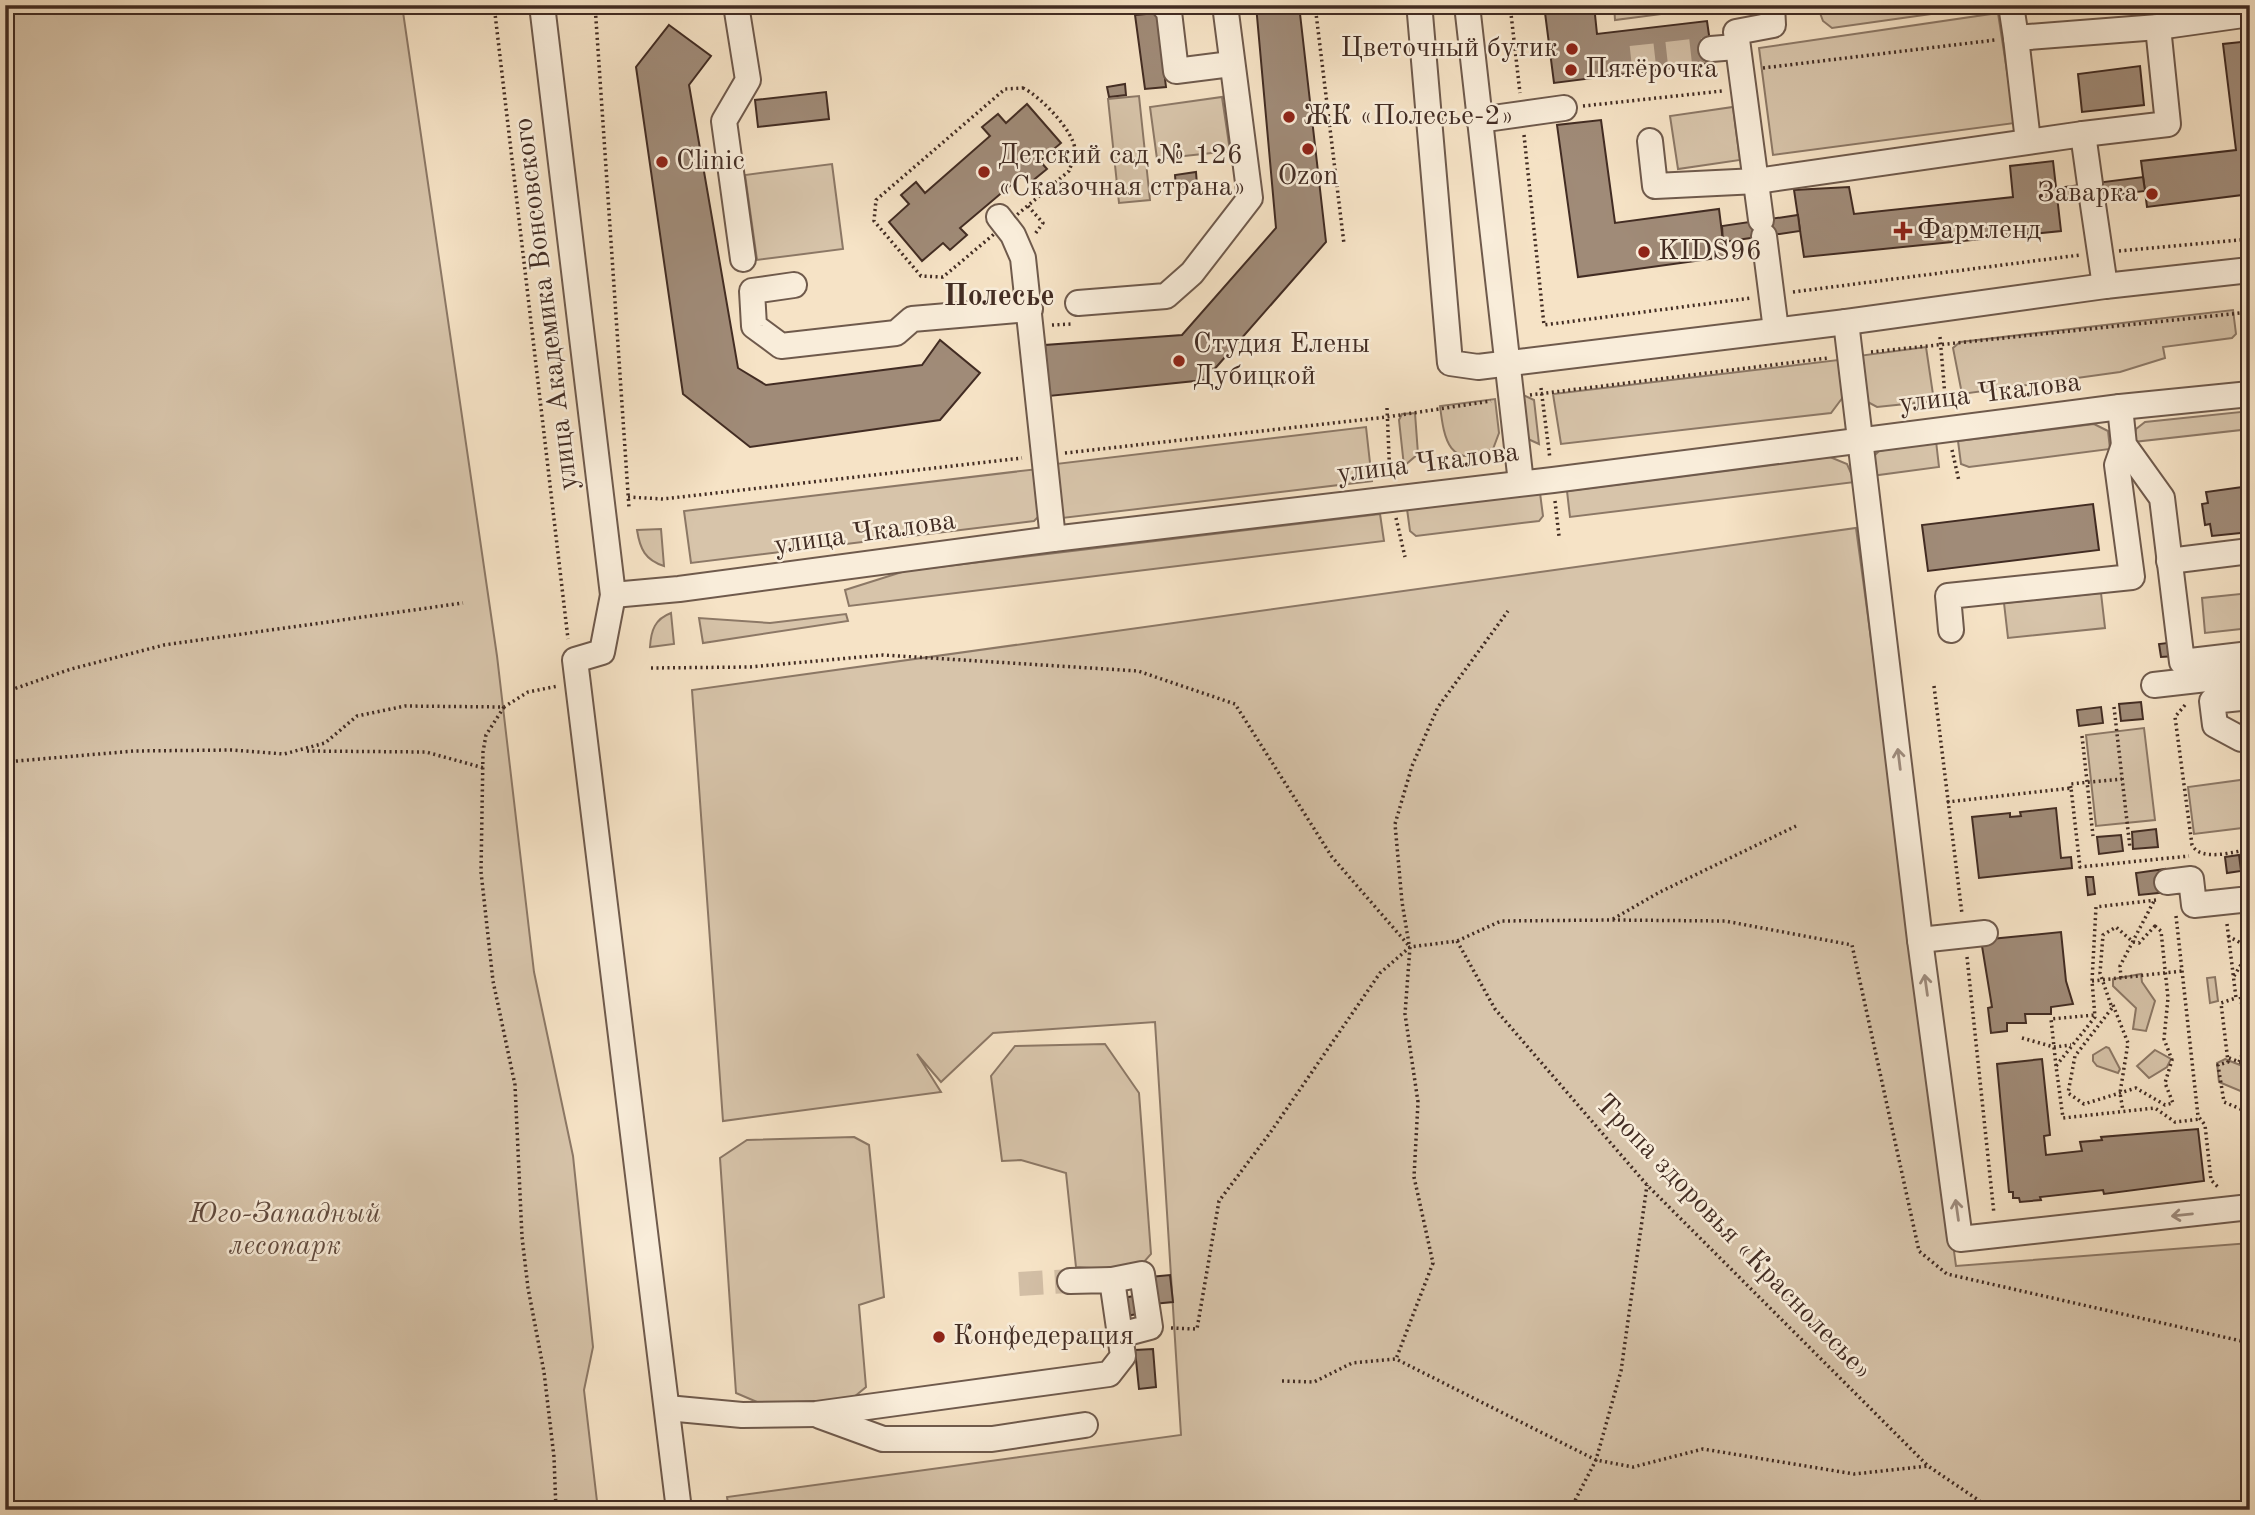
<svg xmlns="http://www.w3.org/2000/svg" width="2255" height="1515" font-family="'Old Standard TT',serif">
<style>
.green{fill:#d7c4aa;stroke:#8c7866;stroke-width:2}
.building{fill:#a08b78;stroke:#422c23;stroke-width:2}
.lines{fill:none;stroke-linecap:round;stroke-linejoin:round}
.minor-tunnel{stroke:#d2bea5;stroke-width:24;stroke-dasharray:24 12;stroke-linecap:butt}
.minor-casing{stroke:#6f5a4c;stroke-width:28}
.path{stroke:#422c23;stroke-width:3.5;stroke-dasharray:2 3.5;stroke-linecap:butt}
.minor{stroke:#f9edda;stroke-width:24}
.oneway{stroke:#9e8c7e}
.poi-dot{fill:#8f2418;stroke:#f9edda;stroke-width:2.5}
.labels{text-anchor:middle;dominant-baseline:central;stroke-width:5;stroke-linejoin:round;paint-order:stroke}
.poi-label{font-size:28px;fill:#422c23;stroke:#f9edda;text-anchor:start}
.street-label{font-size:28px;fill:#422c23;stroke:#f9edda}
.park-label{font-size:28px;font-style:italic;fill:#604a3e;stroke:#f9edda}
.neighbourhood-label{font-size:30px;font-weight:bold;fill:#422c23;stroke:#f9edda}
</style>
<rect width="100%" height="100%" fill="#f6e3c6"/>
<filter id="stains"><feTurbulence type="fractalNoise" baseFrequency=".00286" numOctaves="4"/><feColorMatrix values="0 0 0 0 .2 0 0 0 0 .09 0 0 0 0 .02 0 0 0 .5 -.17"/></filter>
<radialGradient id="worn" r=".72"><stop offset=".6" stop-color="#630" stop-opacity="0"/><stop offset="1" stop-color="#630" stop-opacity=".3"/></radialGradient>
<g class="green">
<path d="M 5,5 L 402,5 L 497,656 L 534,972 L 573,1156 L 593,1347 L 584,1390 L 598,1510 L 5,1510 Z"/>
<path d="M 1614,5 L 1661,5 L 1662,14 L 1615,20 Z"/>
<path d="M 1817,5 L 1950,5 L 1945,12 L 1832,28 L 1823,21 Z"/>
<path d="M 1998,13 L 2015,123 L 1773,155 L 1759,48 Z"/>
<path d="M 1139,96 L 1150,200 L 1119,203 L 1108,99 Z"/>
<path d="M 1222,97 L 1230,151 L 1157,159 L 1150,107 Z"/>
<path d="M 1733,107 L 1740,160 L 1678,169 L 1670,116 Z"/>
<path d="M 832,164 L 843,249 L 757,260 L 745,175 Z"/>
<path d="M 2233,310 L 2236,334 L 2232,338 L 2163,347 L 2165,358 L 2120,372 L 1962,394 L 1953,348 L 1960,342 Z"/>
<path d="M 1926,347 L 1934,401 L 1877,407 L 1864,400 L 1858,356 Z"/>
<path d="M 1838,360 L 1843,397 L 1831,413 L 1561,444 L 1553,394 Z"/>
<path d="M 1523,395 L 1534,400 L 1539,444 L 1528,439 Z"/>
<path d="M 1495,399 L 1499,433 L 1493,449 C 1449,471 1444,439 1440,406 Z"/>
<path d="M 2250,411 L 2250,429 L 2133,442 L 2136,429 L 2145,422 Z"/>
<path d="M 1415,413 L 1418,454 L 1404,466 L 1399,420 L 1402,414 Z"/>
<path d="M 2094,424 L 2108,431 L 2110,449 L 1969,467 L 1961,464 L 1958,441 Z"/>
<path d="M 1366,427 L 1372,481 L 1054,519 L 1047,465 Z"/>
<path d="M 1936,441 L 1939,467 L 1871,476 L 1873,457 L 1879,451 Z"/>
<path d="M 1830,457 L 1847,464 L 1855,482 L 1570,517 L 1567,491 Z"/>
<path d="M 1038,469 L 1039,516 L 1034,521 L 691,563 L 684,511 Z"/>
<path d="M 1540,493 L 1543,516 L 1539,521 L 1416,536 L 1410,531 L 1407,509 Z"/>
<path d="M 1380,514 L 1384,541 L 849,606 L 845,590 L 905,571 Z"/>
<path d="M 1856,528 L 1956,1266 L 2250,1243 L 2250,1510 L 729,1510 L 727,1497 L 1181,1435 L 1155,1022 L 993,1033 L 941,1082 L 917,1054 L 941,1092 L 723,1121 L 692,690 Z"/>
<path d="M 661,529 L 664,566 C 645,560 640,549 637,530 Z"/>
<path d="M 2101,593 L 2105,628 L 2008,638 L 2004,603 Z"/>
<path d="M 2250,593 L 2250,628 L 2205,633 L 2202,598 Z"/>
<path d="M 671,613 L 674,644 L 650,647 C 651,630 655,619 671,613 Z"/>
<path d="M 846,614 L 848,621 L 703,643 L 699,618 L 770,623 Z"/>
<path d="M 2144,728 L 2155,820 L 2096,826 L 2086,735 Z"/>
<path d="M 2248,779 L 2250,827 L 2194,834 L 2188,787 Z"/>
<path d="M 2141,974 L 2142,982 L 2155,1001 L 2146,1031 L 2133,1029 L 2136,1008 L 2113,986 L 2113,979 Z"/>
<path d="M 2215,977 L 2218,1001 L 2210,1003 L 2207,978 Z"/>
<path d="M 1105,1044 L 1139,1093 L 1151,1254 L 1136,1271 L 1076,1267 L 1066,1173 L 1021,1160 L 1002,1161 L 991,1076 L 1015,1046 Z"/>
<path d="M 2106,1047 L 2109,1048 L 2120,1069 L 2118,1073 L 2097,1066 L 2093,1061 L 2093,1055 Z"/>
<path d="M 2155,1050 L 2171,1059 L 2167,1067 L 2149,1078 L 2137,1066 Z"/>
<path d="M 2225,1059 L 2250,1069 L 2250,1095 L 2219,1082 L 2217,1063 Z"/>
<path d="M 854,1137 L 869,1145 L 884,1297 L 859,1305 L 866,1387 L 848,1402 L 798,1406 L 757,1402 L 736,1393 L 720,1158 L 747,1140 Z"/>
</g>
<g class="building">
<path d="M 1256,5 L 1299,5 L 1326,242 L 1205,380 L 1049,396 L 1045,345 L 1182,335 L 1276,228 Z"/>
<path d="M 1544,5 L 1594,5 L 1597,34 L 1707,21 L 1713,63 L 1554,83 Z"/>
<path d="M 1157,13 L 1166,87 L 1145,89 L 1135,15 Z"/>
<path d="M 669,25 L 711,56 L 689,85 L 738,368 L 766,385 L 922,365 L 940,340 L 980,373 L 940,420 L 750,447 L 683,394 L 636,67 Z"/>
<path d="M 2250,41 L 2250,194 L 2147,207 L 2141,161 L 2236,150 L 2223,44 Z"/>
<path d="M 2140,66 L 2144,105 L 2082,112 L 2078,74 Z"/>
<path d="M 1125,84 L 1126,95 L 1109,97 L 1107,87 Z"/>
<path d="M 826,92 L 829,119 L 758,127 L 755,100 Z"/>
<path d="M 1027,104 L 1061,143 L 1040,161 L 1047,169 L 1031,182 L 1024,174 L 960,228 L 967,235 L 950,250 L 943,243 L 922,261 L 889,222 L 909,204 L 901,195 L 916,182 L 925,193 L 990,136 L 982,127 L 998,114 L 1006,123 Z"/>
<path d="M 1601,120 L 1615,223 L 1719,209 L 1725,257 L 1578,277 L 1557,125 Z"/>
<path d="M 2053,161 L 2061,231 L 1804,257 L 1794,190 L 1849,187 L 1854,214 L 2013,197 L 2010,166 Z"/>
<path d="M 1196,172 L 1197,185 L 1176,188 L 1175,175 Z"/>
<path d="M 2143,177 L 2145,191 L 2057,202 L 2056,188 Z"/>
<path d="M 1798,215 L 1800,231 L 1723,242 L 1722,226 Z"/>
<path d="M 2250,486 L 2250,532 L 2212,536 L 2210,524 L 2205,525 L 2202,504 L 2208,503 L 2206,492 Z"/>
<path d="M 2093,504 L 2099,550 L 1928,571 L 1922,525 Z"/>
<path d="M 2175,642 L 2176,656 L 2161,657 L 2159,644 Z"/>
<path d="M 2141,702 L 2143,719 L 2121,721 L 2119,704 Z"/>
<path d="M 2101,707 L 2103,723 L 2079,726 L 2077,710 Z"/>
<path d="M 2056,808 L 2061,858 L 2071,857 L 2072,868 L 1979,878 L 1972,817 L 2010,813 L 2010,817 L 2021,816 L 2020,812 Z"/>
<path d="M 2156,829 L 2158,847 L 2133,849 L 2132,832 Z"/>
<path d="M 2121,835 L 2123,851 L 2099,854 L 2097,837 Z"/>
<path d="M 2239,855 L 2241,871 L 2227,873 L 2225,857 Z"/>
<path d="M 2165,869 L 2168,892 L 2139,895 L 2136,873 Z"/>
<path d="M 2086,877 L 2093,877 L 2095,894 L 2088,895 Z"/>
<path d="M 2061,932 L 2066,981 L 2073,1004 L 2051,1007 L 2051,1014 L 2025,1014 L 2026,1023 L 2007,1023 L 2007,1031 L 1991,1033 L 1988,1008 L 1992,1007 L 1981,940 Z"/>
<path d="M 2042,1059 L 2050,1135 L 2044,1136 L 2046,1155 L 2082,1151 L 2080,1142 L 2102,1140 L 2101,1137 L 2198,1129 L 2204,1181 L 2104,1194 L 2103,1190 L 2040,1197 L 2041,1200 L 2020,1202 L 2019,1198 L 2013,1198 L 2013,1192 L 2009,1192 L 1997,1064 Z"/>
<path d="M 1170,1275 L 1173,1302 L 1153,1304 L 1150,1277 Z"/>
<path d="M 1139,1295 L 1143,1313 L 1126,1316 L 1123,1298 Z"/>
<path d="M 1153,1349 L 1156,1387 L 1139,1389 L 1135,1350 Z"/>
</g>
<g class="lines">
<g class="minor-tunnel">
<path d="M 1631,58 L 1711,49"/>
<path d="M 1019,1284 L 1070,1281"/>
</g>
<g class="minor-casing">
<g id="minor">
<path d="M 542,5 L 613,595 L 602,652 L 575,660 L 679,1510"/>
<path d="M 736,5 L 748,80 L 724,121 L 743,259"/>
<path d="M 1163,5 L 1169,12 L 1176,71 L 1231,64"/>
<path d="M 1467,5 L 1521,483"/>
<path d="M 2011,5 L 2016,38 L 2158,27 L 2250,14"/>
<path d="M 1420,14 L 1450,363 L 1478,367 L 1846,322 L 2105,286 L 2250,270"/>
<path d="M 2016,38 L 2028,141"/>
<path d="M 1711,49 L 1736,47"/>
<path d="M 1479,120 L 1564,108"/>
<path d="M 2083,134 L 2168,124 L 2158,27"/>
<path d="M 1650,141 L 1655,186 L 1757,181 L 2083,134 L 2090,184"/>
<path d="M 2092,198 L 2105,286"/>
<path d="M 999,217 L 1013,235 L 1023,258 L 1053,539"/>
<path d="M 1761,220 L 1736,32 L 1773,25 L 1772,5"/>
<path d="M 1764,236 L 1776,330"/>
<path d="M 794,285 L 752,291 L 754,326 L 781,346 L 896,333 L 912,319 L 1030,309"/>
<path d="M 1078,303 L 1166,296 L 1192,273 L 1250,198 L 1225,5"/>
<path d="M 1846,322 L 1920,940 L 1960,1239 L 2250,1207"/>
<path d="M 2120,407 L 2124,445 L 2162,498 L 2182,662 L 2250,654"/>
<path d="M 2169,561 L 2250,551"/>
<path d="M 613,595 L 679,589 L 1053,539 L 1553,480 L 2120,407 L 2250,394"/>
<path d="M 1951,630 L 1948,596 L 2132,577 L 2117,465 L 2124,445"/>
<path d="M 2154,685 L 2250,674"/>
<path d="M 2250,697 L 2212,701 L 2215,725 L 2241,739 L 2250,738"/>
<path d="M 2167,882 L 2191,879 L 2194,905 L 2250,899"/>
<path d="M 1920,940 L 1985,933"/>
<path d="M 1112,1280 L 1142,1274 L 1150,1327 L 1120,1335"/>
<path d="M 667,1408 L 742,1415 L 816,1414 L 1109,1374 L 1123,1356 L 1112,1280 L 1070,1281"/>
<path d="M 820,1416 L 883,1439 L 992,1439 L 1085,1425"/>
</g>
</g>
<g class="path">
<path d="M 494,5 L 568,639"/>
<path d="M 595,5 L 629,508"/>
<path d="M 1315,5 L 1344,244"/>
<path d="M 1510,5 L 1520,93"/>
<path d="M 1763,68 L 1995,40"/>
<path d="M 1023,88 C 1040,96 1074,131 1075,150 C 1075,157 1071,165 1069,171 L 943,277 L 921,276 L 874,221 L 876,200 L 1005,89 Z"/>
<path d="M 1583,106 L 1722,91"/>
<path d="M 1524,135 L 1544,325 L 1751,298"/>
<path d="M 1028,206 L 1043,223 L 1035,234"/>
<path d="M 2119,251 L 2250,239"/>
<path d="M 1793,292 L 2080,255"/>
<path d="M 1052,325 L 1072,324"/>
<path d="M 1940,337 L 1946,408"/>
<path d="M 1871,352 L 2250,312"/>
<path d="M 1541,388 L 1550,459"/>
<path d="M 1530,395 L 1828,358"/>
<path d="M 1387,408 L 1390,479"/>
<path d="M 1952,450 L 1959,481"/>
<path d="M 1065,453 L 1387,417 L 1491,401"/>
<path d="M 628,497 L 663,499 L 1022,458"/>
<path d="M 1555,501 L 1559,536"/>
<path d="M 1396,518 L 1405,557"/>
<path d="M 651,668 L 750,667 L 883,655 L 1138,671 L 1235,704 L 1332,857 L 1410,947 L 1405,1014 L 1418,1102 L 1414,1177 L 1433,1263 L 1396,1359"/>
<path d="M 1934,686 L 1962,914"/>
<path d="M 5,692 L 71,669 L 164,645 L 463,603"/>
<path d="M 2185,705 L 2175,717 L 2192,845 C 2201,862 2233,852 2250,849"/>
<path d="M 504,707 L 486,735 L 483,752 L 481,872 L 493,981 L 515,1085 L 522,1237 L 528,1288 L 544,1372 L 554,1457 L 556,1510"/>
<path d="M 2114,707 L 2130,848"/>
<path d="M 2082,736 L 2093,836"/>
<path d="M 307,751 L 426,752 L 484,768"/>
<path d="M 2247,760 L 2250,772"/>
<path d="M 5,762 L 134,751 L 232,750 L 284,754 L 325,743 L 357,716 L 405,706 L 504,707 L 528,692 L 558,686"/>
<path d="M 2071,788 L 2070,784 L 2122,779"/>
<path d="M 1947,802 L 2071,788 L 2080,867 L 2189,856"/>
<path d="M 2156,900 L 2096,907 L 2092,981 L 2095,1017 L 2056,1066 L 2063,1118 L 2155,1108 L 2175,1122 L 2201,1119"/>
<path d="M 2176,916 L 2198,1116 L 2205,1125 L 2211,1180 L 2219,1188"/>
<path d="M 1613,919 L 1660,892 L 1796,826"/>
<path d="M 2227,924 L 2236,998 L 2221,1003 L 2228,1062 L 2218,1065 L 2224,1102 L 2250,1113"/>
<path d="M 2155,926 L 2161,931 L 2168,998 L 2164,1039 L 2172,1060 L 2165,1083 L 2173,1103 L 2165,1105 L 2136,1088 L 2084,1104 L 2068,1093 L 2075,1056 L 2112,1008 L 2100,973 L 2103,935 L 2116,927 L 2133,942 L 2139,943 Z"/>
<path d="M 2228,936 L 2250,948"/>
<path d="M 1457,941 L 1495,1009 L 1647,1185 L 1928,1466 L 1993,1510"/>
<path d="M 1409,944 L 1402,902 L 1395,824 L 1412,766 L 1438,707 L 1508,611"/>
<path d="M 1967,957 L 1994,1214"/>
<path d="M 2234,976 L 2250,950"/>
<path d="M 2121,978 L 2120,966 L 2154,901"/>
<path d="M 2092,981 L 2182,971"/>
<path d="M 2241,996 L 2250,999"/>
<path d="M 2113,1005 L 2128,1043 L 2120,1093 L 2123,1111"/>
<path d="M 2022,1038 L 2054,1047 L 2071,1045"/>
<path d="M 2229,1058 L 2250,1066"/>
<path d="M 2239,1062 L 2249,1038 L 2240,996"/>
<path d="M 2056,1066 L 2051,1019 L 2095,1015"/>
<path d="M 1171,1328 L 1197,1329 L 1219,1201 L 1270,1133 L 1380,973 L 1410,947 L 1457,941 L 1501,921 L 1612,920 L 1725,921 L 1852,945 L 1919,1251 L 1947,1274 L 2250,1343"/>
<path d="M 1282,1381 L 1314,1382 L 1352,1363 L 1396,1359 L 1596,1460 L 1633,1467 L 1703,1449 L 1854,1474 L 1928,1466"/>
<path d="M 1570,1510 L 1596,1460 L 1621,1371 L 1647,1185"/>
</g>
<use href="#minor" class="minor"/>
</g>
<defs><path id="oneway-shaft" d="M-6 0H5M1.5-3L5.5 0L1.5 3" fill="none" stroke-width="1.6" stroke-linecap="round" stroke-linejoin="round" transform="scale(1.75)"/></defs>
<g class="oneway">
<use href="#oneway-shaft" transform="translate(1899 759) rotate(-97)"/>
<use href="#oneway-shaft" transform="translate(1926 985) rotate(-98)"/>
<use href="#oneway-shaft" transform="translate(1957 1210) rotate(-98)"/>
<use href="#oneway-shaft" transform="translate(2182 1215) rotate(174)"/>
</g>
<g class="poi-dot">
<circle cx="1572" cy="49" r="7"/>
<circle cx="1571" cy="70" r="7"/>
<circle cx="1289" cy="117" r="7"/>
<circle cx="1308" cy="149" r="7"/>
<circle cx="662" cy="162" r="7"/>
<circle cx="984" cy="172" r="7"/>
<circle cx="2152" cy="194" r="7"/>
<path d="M1899.5 220.5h7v7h7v7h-7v7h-7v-7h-7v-7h7z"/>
<circle cx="1644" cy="252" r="7"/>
<circle cx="1179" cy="361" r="7"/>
<circle cx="939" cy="1337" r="7"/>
</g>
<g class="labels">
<g class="poi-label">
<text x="1558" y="49" text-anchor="end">Цветочный бутик</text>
<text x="1585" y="70">Пятёрочка</text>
<text x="1303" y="117">ЖК «Полесье-2»</text>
<text x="998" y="156">Детский сад № 126<tspan x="998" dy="32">«Сказочная страна»</tspan></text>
<text x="676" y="162">Clinic</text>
<text x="1308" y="177" text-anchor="middle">Ozon</text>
<text x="2138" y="194" text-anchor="end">Заварка</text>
<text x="1917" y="231">Фармленд</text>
<text x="1658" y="252">KIDS96</text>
<text x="1193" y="345">Студия Елены<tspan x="1193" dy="32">Дубицкой</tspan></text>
<text x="953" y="1337">Конфедерация</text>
</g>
<g class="street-label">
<text transform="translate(547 304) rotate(-97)">улица Академика Вонсовского</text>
<text transform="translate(1990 394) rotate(-7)">улица Чкалова</text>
<text transform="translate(1428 464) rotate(-7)">улица Чкалова</text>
<text transform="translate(865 534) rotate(-8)">улица Чкалова</text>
<text transform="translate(1733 1238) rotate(46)">Тропа здоровья «Краснолесье»</text>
</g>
<g class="park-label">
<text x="285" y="1215">Юго-Западный<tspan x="285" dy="32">лесопарк</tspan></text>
</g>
<g class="neighbourhood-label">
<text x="999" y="297">Полесье</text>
</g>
</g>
<rect width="2255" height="1515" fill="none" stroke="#f6e3c6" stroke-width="28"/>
<rect x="7" y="7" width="2241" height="1501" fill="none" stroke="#422c23" stroke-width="3.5"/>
<rect x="14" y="14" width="2227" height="1487" fill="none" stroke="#422c23" stroke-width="2"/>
<rect width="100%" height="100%" filter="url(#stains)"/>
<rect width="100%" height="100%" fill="url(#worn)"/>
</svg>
